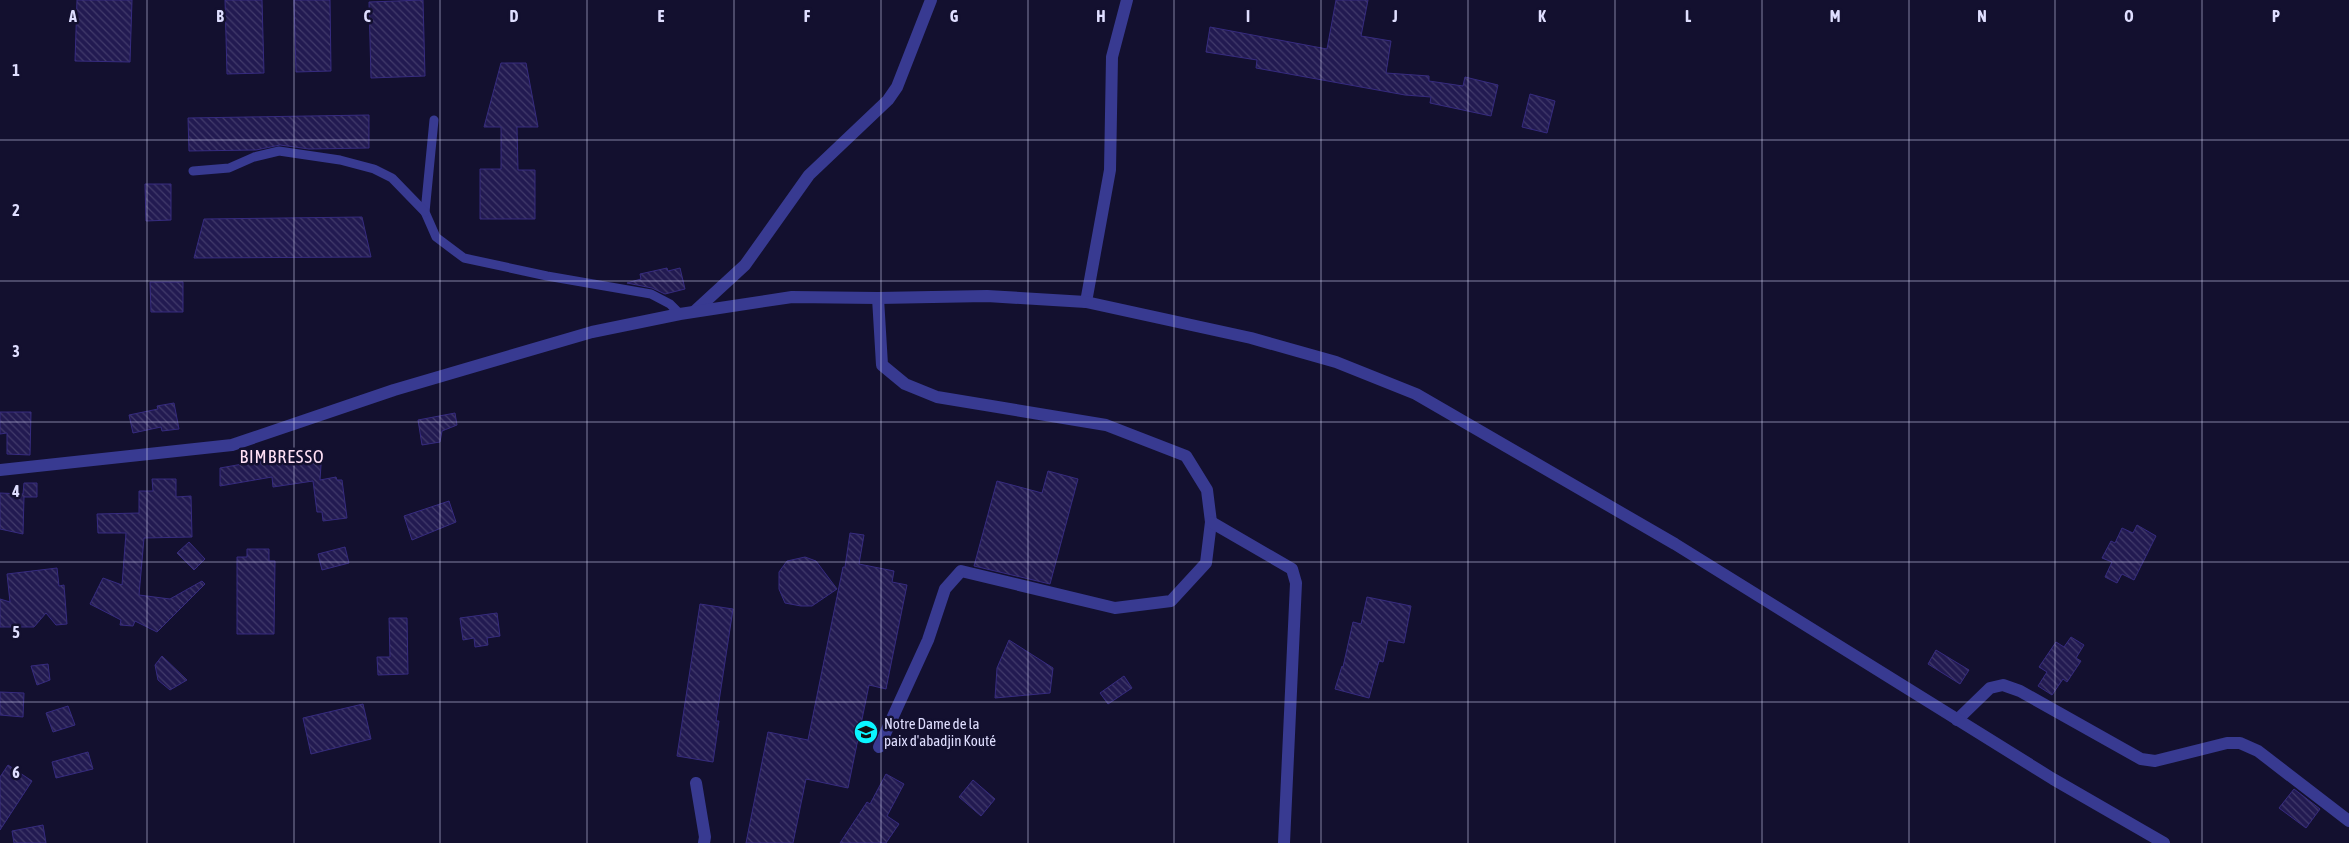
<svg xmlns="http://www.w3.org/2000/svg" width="2349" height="843" font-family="'Asap Condensed',sans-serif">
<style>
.building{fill:url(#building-back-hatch);stroke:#362b7f}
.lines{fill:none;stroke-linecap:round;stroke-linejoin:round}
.service{stroke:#383a91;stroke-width:9}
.minor{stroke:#383a91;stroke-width:12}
.tertiary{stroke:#383a91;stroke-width:12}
.grid{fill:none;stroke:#dfdeff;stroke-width:1;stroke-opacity:0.55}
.labels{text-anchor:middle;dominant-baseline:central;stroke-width:5;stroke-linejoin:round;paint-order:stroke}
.poi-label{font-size:15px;fill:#dfdeff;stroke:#13102f;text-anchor:start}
.quarter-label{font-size:18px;letter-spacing:1px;fill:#ffe0f5;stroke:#13102f}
.grid-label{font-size:16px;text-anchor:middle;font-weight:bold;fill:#dfdeff;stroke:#13102f;stroke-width:5;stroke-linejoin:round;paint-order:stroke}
</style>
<defs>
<pattern id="building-back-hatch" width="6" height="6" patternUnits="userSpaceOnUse" patternTransform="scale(1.25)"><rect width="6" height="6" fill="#221a51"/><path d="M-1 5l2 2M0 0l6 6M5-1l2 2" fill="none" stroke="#423b6b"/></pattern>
</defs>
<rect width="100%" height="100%" fill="#13102f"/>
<g class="building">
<path d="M 77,0 L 132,0 L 130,62 L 75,61 Z"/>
<path d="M 225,0 L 262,0 L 264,73 L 227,74 Z"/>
<path d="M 294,0 L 330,0 L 331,71 L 296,72 Z"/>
<path d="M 423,0 L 425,76 L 371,78 L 369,2 Z"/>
<path d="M 1336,0 L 1368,0 L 1361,36 L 1391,41 L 1386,73 L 1429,76 L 1429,81 L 1463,86 L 1465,77 L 1498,85 L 1491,116 L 1430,103 L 1431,97 L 1405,95 L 1256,68 L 1257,60 L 1206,52 L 1210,27 L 1327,49 Z"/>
<path d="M 501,63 L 526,63 L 538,127 L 517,127 L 518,170 L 535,170 L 535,219 L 480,219 L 480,169 L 501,169 L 501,127 L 484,127 Z"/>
<path d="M 1530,94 L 1555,101 L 1547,133 L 1522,127 Z"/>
<path d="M 369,115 L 369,148 L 309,149 L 280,145 L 256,150 L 189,151 L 188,118 Z"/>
<path d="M 145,184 L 171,184 L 171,220 L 146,221 Z"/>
<path d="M 362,217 L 371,257 L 194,258 L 204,219 Z"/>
<path d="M 667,268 L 668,271 L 680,268 L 685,289 L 665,294 L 652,288 L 627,283 L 641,279 L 640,274 Z"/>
<path d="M 150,282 L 183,282 L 183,312 L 151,312 Z"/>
<path d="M 174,403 L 179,429 L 162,431 L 161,427 L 133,433 L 129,415 L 158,409 L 157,406 Z"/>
<path d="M 0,412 L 31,412 L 30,455 L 7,454 L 7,433 L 0,434 Z"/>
<path d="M 455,413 L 457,425 L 442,431 L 440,442 L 422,445 L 418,420 Z"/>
<path d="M 322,450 L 320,480 L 336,477 L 337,480 L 342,480 L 347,518 L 323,521 L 322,512 L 317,512 L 313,481 L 273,487 L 272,477 L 220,486 L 220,468 Z"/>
<path d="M 1048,471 L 1078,479 L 1050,584 L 974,566 L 997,481 L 1042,493 Z"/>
<path d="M 152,479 L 176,479 L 176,497 L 191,496 L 192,537 L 144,538 L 139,595 L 170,599 L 202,581 L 205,584 L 157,632 L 135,621 L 133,626 L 120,625 L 121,620 L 90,604 L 103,578 L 122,585 L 126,533 L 98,533 L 97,514 L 139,513 L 139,491 L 153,491 Z"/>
<path d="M 24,483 L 37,483 L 37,497 L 24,497 L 23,534 L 0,529 L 0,493 L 23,494 Z"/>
<path d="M 449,501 L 456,522 L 412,540 L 404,516 Z"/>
<path d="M 2137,525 L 2156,536 L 2134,580 L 2122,574 L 2117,583 L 2105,577 L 2112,562 L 2102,558 L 2111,541 L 2115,543 L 2122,528 L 2133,533 Z"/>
<path d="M 850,533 L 864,535 L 859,564 L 894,571 L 892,582 L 907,585 L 886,689 L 869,685 L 848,788 L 806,779 L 793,843 L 746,843 L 768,732 L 808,740 L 843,567 L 845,567 Z"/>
<path d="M 189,542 L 205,559 L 194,570 L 177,553 Z"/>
<path d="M 345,547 L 349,563 L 322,570 L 318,554 Z"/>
<path d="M 247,549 L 269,549 L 269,561 L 275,561 L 274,634 L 237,634 L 237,557 L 247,557 Z"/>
<path d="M 805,557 L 816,561 L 837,589 L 812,606 L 801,606 L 785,603 L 779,589 L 779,572 L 787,561 Z"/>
<path d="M 57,568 L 59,586 L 64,585 L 67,624 L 56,625 L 46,613 L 34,627 L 0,627 L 0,599 L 10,602 L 7,574 Z"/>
<path d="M 1367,597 L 1411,606 L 1404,643 L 1388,640 L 1383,662 L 1379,661 L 1369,698 L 1335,689 L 1342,666 L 1343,667 L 1353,622 L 1361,624 Z"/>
<path d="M 700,604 L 733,609 L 716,721 L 719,721 L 713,762 L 677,756 Z"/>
<path d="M 497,613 L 500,636 L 487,638 L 488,645 L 475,647 L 474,638 L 463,640 L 460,618 Z"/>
<path d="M 389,618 L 407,618 L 408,674 L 378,675 L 377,657 L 390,657 Z"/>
<path d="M 2071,637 L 2084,645 L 2076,658 L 2081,661 L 2067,682 L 2063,679 L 2052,695 L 2038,686 L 2047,672 L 2039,667 L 2056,642 L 2064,647 Z"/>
<path d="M 1009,640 L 1053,668 L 1050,693 L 995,698 L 997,668 Z"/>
<path d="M 1936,650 L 1969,670 L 1960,684 L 1928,664 Z"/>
<path d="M 162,656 L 187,680 L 170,690 L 158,680 L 155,665 Z"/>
<path d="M 48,664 L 50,680 L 37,685 L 31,666 Z"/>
<path d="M 1124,676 L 1132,688 L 1108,704 L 1100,693 Z"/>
<path d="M 0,692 L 24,693 L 23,717 L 0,715 Z"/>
<path d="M 363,704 L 371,739 L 311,754 L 303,718 Z"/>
<path d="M 68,706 L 75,725 L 53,732 L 46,713 Z"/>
<path d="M 88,752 L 93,769 L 56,778 L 52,762 Z"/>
<path d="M 8,765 L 32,781 L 0,830 L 0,777 Z"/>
<path d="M 886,774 L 904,784 L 887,816 L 899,824 L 886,843 L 840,843 L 867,802 L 870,804 Z"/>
<path d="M 973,780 L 995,799 L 981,816 L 959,797 Z"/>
<path d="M 2294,789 L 2320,809 L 2306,828 L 2279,808 Z"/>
<path d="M 43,825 L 46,843 L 14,843 L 12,831 Z"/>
</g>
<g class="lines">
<g class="service">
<path d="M 434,120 L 425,212 L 436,237 L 464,258 L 547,276 L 651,294 L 670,304 L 680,314"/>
<path d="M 193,171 L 229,168 L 254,157 L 279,151 L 340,160 L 374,169 L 392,178 L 425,212"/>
</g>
<g class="minor">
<path d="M 878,298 L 882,365 L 905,384 L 937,397 L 1106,425 L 1186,456 L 1207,490 L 1211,522 L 1206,563 L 1171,601 L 1115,608 L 961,571 L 945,589 L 928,640 L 879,747"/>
<path d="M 1086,302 L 1110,170 L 1112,57 L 1127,0"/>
<path d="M 695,311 L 745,265 L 809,175 L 888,100 L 897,87 L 931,0"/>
<path d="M 1211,522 L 1292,569 L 1296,583 L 1284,843"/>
<path d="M 1957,720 L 1990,688 L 2003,685 L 2020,691 L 2141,759 L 2155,761 L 2227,743 L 2240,743 L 2258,751 L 2349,821"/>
<path d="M 696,783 L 705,837 L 704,843"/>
</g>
<path class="tertiary" d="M 0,470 L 232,445 L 394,390 L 592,332 L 680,314 L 792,297 L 878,298 L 987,296 L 1086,302 L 1251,338 L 1336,362 L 1416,394 L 1675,544 L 2053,779 L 2164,843"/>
</g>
<path class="grid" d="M 147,0 L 147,843M 294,0 L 294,843M 440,0 L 440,843M 587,0 L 587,843M 734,0 L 734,843M 881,0 L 881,843M 1028,0 L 1028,843M 1174,0 L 1174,843M 1321,0 L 1321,843M 1468,0 L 1468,843M 1615,0 L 1615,843M 1762,0 L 1762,843M 1909,0 L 1909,843M 2055,0 L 2055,843M 2202,0 L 2202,843M 0,140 L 2349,140M 0,281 L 2349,281M 0,422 L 2349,422M 0,562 L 2349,562M 0,702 L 2349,702"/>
<defs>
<g id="university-disc" transform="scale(1.25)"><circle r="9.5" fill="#0af5ff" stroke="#13102f"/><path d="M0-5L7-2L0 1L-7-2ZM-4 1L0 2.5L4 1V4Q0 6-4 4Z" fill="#111"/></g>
</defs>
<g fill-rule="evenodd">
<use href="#university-disc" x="866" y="732"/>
</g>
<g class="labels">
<g class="poi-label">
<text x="884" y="723">Notre Dame de la<tspan x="884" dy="17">paix d'abadjin Kouté</tspan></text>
</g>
<g class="quarter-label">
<text x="282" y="456">BIMBRESSO</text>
</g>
</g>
<g class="grid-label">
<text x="73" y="22">A</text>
<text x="220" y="22">B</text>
<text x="367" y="22">C</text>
<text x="514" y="22">D</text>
<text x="661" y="22">E</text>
<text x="807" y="22">F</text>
<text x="954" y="22">G</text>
<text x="1101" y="22">H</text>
<text x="1248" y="22">I</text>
<text x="1395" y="22">J</text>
<text x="1542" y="22">K</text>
<text x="1688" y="22">L</text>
<text x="1835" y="22">M</text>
<text x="1982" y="22">N</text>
<text x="2129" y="22">O</text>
<text x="2276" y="22">P</text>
<text x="16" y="76">1</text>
<text x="16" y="216">2</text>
<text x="16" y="357">3</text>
<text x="16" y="497">4</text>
<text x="16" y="638">5</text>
<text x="16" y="778">6</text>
</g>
</svg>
